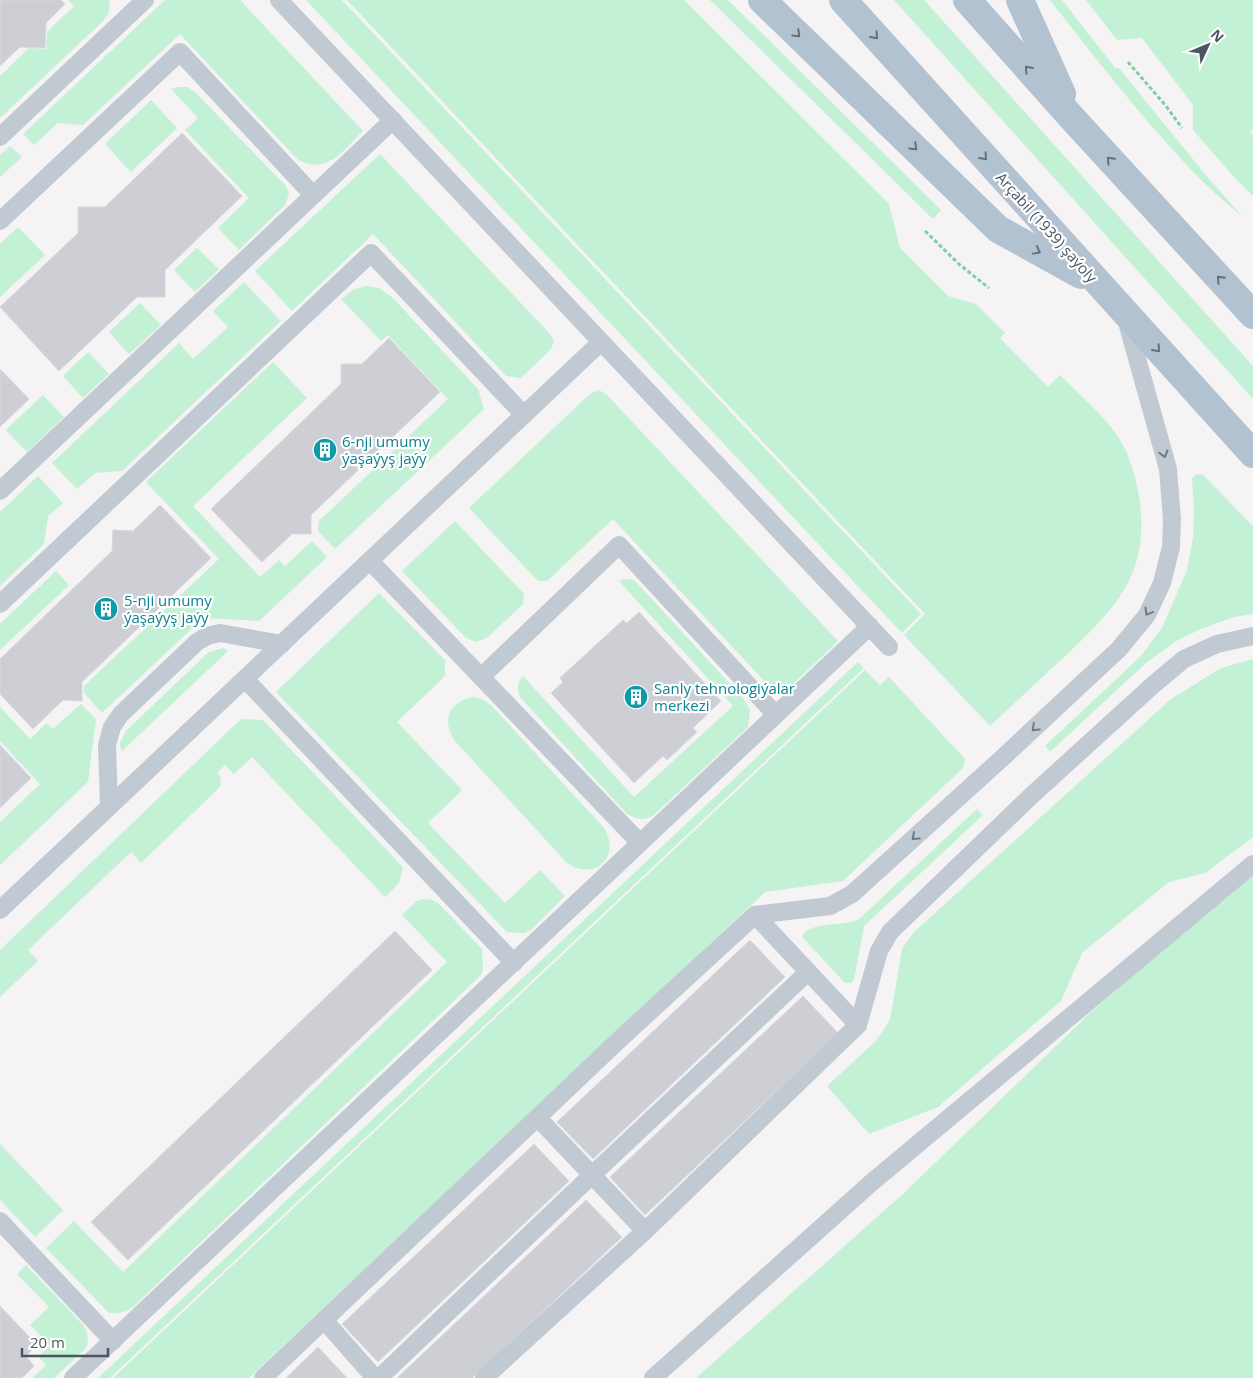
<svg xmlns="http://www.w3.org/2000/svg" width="1253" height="1378" font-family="'Open Sans',sans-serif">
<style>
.green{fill:#c3f1d5}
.building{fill:#cdcfd5;stroke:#d7d9de}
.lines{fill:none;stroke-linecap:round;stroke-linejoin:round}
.path{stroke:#7ad0a6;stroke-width:3;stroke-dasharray:4 2.5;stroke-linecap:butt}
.service{stroke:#c1cad2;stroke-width:18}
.primary{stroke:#b3c2d1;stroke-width:28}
.oneway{stroke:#64717d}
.oneway2{stroke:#6e7983}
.labels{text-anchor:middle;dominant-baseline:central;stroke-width:4.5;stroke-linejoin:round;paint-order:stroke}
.street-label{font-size:15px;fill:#4a5661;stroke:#fff}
.culture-label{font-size:15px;fill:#0d838f;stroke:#fff;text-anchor:start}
</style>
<rect width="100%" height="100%" fill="#f5f3f3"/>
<g class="green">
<path d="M 68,0 L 109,0 C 112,10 107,16 101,23 L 0,118 L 0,76 L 29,48 L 46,49 L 47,32 L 74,6 Z"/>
<path d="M 165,0 L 240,0 L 363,131 C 343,150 329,175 298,160 L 180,34 L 83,125 L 58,123 L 34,145 L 23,134 Z"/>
<path d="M 306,0 L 342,0 L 921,614 L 902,633 Z"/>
<path d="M 347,0 L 684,0 L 889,204 L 900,248 L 948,296 L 976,304 L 1005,333 L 1000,338 L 1048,387 L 1060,375 C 1077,392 1096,409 1111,427 C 1127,446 1135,472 1139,496 C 1151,575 1115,609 1062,659 C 1038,681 1014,704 990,726 L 904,635 L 925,614 Z"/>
<path d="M 710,0 L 728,0 L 941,210 L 933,219 Z"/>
<path d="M 894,0 L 924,0 L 1253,366 L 1253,399 Z"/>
<path d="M 1050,0 L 1062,0 L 1116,69 L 1118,67 L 1209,179 L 1242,216 C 1206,188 1178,156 1148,122 C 1114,82 1082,41 1050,0 Z"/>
<path d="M 1086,0 L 1253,0 L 1253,129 L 1250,132 L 1251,134 L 1253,133 L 1253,196 L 1235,178 L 1193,130 L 1193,105 L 1142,38 L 1117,40 Z"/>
<path d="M 179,87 L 187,87 L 195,92 L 286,186 L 289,194 L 285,205 L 239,250 L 218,228 L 249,198 L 185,130 L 198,118 L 171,89 Z"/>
<path d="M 151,100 L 177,128 L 131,172 L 105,144 Z"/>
<path d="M 10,146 L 22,157 L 0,177 L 0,155 Z"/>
<path d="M 380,154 L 550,334 L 554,341 L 551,349 L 521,378 L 506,376 L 373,234 L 292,311 L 255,271 Z"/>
<path d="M 18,227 L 45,255 L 0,297 L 0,244 Z"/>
<path d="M 197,248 L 219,269 L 195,292 L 174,270 Z"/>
<path d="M 244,282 L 281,321 L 122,471 L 95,473 L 77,489 L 52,463 L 179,343 L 193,359 L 228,327 L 213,311 Z"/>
<path d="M 366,286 L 379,288 L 393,298 L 478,389 L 484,409 L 335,549 L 318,531 L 319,521 L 448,399 L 388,335 L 381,341 L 341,299 L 353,290 Z"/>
<path d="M 140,303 L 161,325 L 129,354 L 109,332 Z"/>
<path d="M 88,352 L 109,374 L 83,398 L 63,376 Z"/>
<path d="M 273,362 L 307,398 L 193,506 L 260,577 L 279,560 L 285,566 L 312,541 L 327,557 L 259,621 L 203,618 L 102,713 L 84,693 L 84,686 L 219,559 L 146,482 Z"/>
<path d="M 599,390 L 607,395 L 838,641 L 792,685 C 783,689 777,689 768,685 L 613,519 L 547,581 L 538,581 L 469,508 L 591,393 Z"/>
<path d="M 43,395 L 64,417 L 27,452 L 6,430 Z"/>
<path d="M 1200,474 L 1204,476 L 1253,526 L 1253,614 L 1234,617 L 1201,629 L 1178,640 L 1147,662 L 1050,752 L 1045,746 L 1141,656 L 1163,626 L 1187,570 L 1193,538 L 1194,507 L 1192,479 L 1195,475 Z"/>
<path d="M 38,476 L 63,503 L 48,516 L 44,544 L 0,586 L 0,512 Z"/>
<path d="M 455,521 L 524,594 L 523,604 L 488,637 L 477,642 L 466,638 L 402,571 Z"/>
<path d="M 56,571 L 69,585 L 0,650 L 0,624 Z"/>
<path d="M 624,579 L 633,580 L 637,583 L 743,698 L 750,710 L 748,727 L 655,814 C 646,821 637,820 627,814 L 520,697 C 517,690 517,682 523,676 L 634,797 L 733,706 L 619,581 Z"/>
<path d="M 379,593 L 445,660 L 445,676 L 397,722 L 462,790 L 428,823 L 505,903 L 540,870 L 565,896 L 531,930 L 524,933 L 507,932 L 276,692 Z"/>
<path d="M 223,648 L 228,651 L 122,751 L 119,744 L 126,731 L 209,652 Z"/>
<path d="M 1253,659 L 1253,837 L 1205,873 L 1169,882 L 1082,953 L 1061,1001 L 938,1107 L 869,1134 L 827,1086 L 876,1041 L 890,1020 L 902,949 L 914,932 L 1171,699 L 1221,668 Z"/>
<path d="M 858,662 L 864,668 L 110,1378 L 98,1378 Z"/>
<path d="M 865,670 L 880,685 L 889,677 L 965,759 L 963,768 L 843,881 L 765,892 L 249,1378 L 113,1378 Z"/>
<path d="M 474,697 L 484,700 L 492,706 L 604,828 C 622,857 593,883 566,862 L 454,740 C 441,719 450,701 474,697 Z"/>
<path d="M 81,704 L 96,719 L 88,782 L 0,865 L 0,822 L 40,784 L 0,741 L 0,707 L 30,739 L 47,723 L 53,729 Z"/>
<path d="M 241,719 L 263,720 L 400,864 L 403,867 L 399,883 L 385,897 L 252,757 L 234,774 L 225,765 L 217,773 L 221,777 L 220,784 L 221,786 L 141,863 L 131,852 L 28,950 L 38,961 L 0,997 L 0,950 Z"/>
<path d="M 977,809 L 983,815 L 864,926 L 854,980 L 850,983 L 845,983 L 803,938 L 803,934 C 814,922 842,926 858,920 Z"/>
<path d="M 1253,873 L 1253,1378 L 696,1378 L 904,1193 L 1089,1014 L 1215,903 Z"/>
<path d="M 422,899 L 433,900 L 439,904 L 482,949 L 483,970 L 481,975 L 134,1306 C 126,1312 120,1314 109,1313 L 46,1248 L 74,1221 L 123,1272 L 447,962 L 402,915 L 417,901 Z"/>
<path d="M 0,1144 L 63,1210 L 35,1237 L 0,1200 Z"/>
<path d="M 26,1265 L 83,1325 C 88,1333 90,1340 85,1349 L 54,1378 L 32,1378 L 46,1365 L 38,1357 L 50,1346 L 30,1325 L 49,1307 L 17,1274 Z"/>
</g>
<g class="building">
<path d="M 0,0 L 61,0 L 65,4 L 46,23 L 45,48 L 20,47 L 0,66 Z"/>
<path d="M 182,133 L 242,196 L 165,270 L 165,297 L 137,297 L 59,371 L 0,307 L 78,233 L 78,207 L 105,207 Z"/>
<path d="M 389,338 L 440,392 L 311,515 L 311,534 L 292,534 L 262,562 L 211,509 L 341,384 L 341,364 L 362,364 Z"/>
<path d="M 0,369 L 29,399 L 0,427 Z"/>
<path d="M 160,505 L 211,558 L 82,682 L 82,701 L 63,700 L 33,729 L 0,694 L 0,659 L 112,551 L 113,530 L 133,531 Z"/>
<path d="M 639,612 L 721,701 L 693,728 L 697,732 L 667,760 L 663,756 L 634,783 L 551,693 L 563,682 L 560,678 L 623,620 L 627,623 Z"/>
<path d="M 0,745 L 31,778 L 0,808 Z"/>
<path d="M 395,931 L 432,970 L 128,1260 L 91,1222 Z"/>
<path d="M 750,940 L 785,977 L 593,1159 L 557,1122 Z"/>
<path d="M 803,996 L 838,1033 L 645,1215 L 610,1177 Z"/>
<path d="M 534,1144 L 569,1181 L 378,1362 L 342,1324 Z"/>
<path d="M 586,1200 L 622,1237 L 472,1378 L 397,1378 Z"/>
<path d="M 0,1306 L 37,1345 L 26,1356 L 34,1366 L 22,1378 L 0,1378 Z"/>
<path d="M 318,1347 L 347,1378 L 286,1378 Z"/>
</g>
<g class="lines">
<g class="path">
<path d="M 1128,62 L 1166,106 L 1182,128"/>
<path d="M 925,231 L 960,265 L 989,288"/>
</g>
<g class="service">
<path d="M 279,0 L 889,647"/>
<path d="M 0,137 L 145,0"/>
<path d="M 0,221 L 180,52 L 313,195"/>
<path d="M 1126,319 L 1168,469 L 1172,519 L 1171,547 L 1162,583 L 1147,615 L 1119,649 L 999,761 L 852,894 L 830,906 L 755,915 L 858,1025 L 879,951 L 890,932 L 1031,796 L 1153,685 L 1184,659 L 1217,644 L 1253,636"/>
<path d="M 0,491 L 393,120"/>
<path d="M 370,561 L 640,843"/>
<path d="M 0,604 L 371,253 L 524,415"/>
<path d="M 481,677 L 619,545 L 776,715"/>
<path d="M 245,679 L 514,963"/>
<path d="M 109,806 L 107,745 L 112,727 L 121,714 L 197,642 L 207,636 L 220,633 L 282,644"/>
<path d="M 0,910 L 601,342"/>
<path d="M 538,1118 L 645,1231"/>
<path d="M 0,1221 L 113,1341"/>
<path d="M 324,1320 L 375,1378"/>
<path d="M 73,1378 L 870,626"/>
<path d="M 263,1378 L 620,1039 L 755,915"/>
<path d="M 379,1378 L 592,1175 L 808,972"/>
<path d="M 484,1378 L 645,1231 L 858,1025"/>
<path d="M 653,1378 L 871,1183 L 1253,864"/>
</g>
<g class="primary">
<path d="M 762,0 L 998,229 L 1081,275"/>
<path d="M 843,0 L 1253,454"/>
<path d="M 967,0 L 1072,118 L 1253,315"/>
<path d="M 1020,0 L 1062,94"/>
</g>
</g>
<defs><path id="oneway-chevron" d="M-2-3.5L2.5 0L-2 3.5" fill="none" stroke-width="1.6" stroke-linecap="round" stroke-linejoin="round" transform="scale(1.25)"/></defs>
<g class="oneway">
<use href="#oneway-chevron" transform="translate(797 34) rotate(44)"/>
<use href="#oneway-chevron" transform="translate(875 36) rotate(48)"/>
<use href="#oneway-chevron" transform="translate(1028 69) rotate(-132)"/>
<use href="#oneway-chevron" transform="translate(914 147) rotate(44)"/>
<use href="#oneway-chevron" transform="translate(984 157) rotate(48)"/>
<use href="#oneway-chevron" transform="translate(1110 160) rotate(-133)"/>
<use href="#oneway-chevron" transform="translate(1037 251) rotate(29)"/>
<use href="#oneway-chevron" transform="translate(1220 279) rotate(-133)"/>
<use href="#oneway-chevron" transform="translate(1157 349) rotate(48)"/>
</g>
<g class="oneway2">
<use href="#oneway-chevron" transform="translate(1164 454) rotate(75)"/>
<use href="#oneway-chevron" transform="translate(1148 612) rotate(121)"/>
<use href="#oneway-chevron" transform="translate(1035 728) rotate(137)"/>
<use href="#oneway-chevron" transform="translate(915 837) rotate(138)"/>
</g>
<defs>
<g id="building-disc" transform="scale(1.25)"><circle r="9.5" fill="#0f9aa8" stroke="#fff"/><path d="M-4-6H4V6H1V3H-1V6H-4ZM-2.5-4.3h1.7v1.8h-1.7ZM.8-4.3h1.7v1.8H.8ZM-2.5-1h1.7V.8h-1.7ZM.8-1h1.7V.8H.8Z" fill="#fff"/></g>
</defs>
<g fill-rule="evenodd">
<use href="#building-disc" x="325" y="450"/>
<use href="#building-disc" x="106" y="609"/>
<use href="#building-disc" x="636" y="697"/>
</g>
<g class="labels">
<g class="street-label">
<text transform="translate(1047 227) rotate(48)">Arçabil (1939) şaýoly</text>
</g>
<g class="culture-label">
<text x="342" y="441">6-nji umumy<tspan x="342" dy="17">ýaşaýyş jaýy</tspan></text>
<text x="124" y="600">5-nji umumy<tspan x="124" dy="17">ýaşaýyş jaýy</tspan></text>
<text x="654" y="688">Sanly tehnologiýalar<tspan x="654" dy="17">merkezi</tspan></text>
</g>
</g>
<g transform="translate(1208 45) rotate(46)" stroke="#ffffff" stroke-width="4" paint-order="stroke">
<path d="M0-4L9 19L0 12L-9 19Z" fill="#4a5661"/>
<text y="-8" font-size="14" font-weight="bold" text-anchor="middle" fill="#4a5661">N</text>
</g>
<path d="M22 1348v8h86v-8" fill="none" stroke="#4a5661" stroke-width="2.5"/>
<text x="30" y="1348" font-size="15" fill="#4a5661" stroke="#ffffff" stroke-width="4" paint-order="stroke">20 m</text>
</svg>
